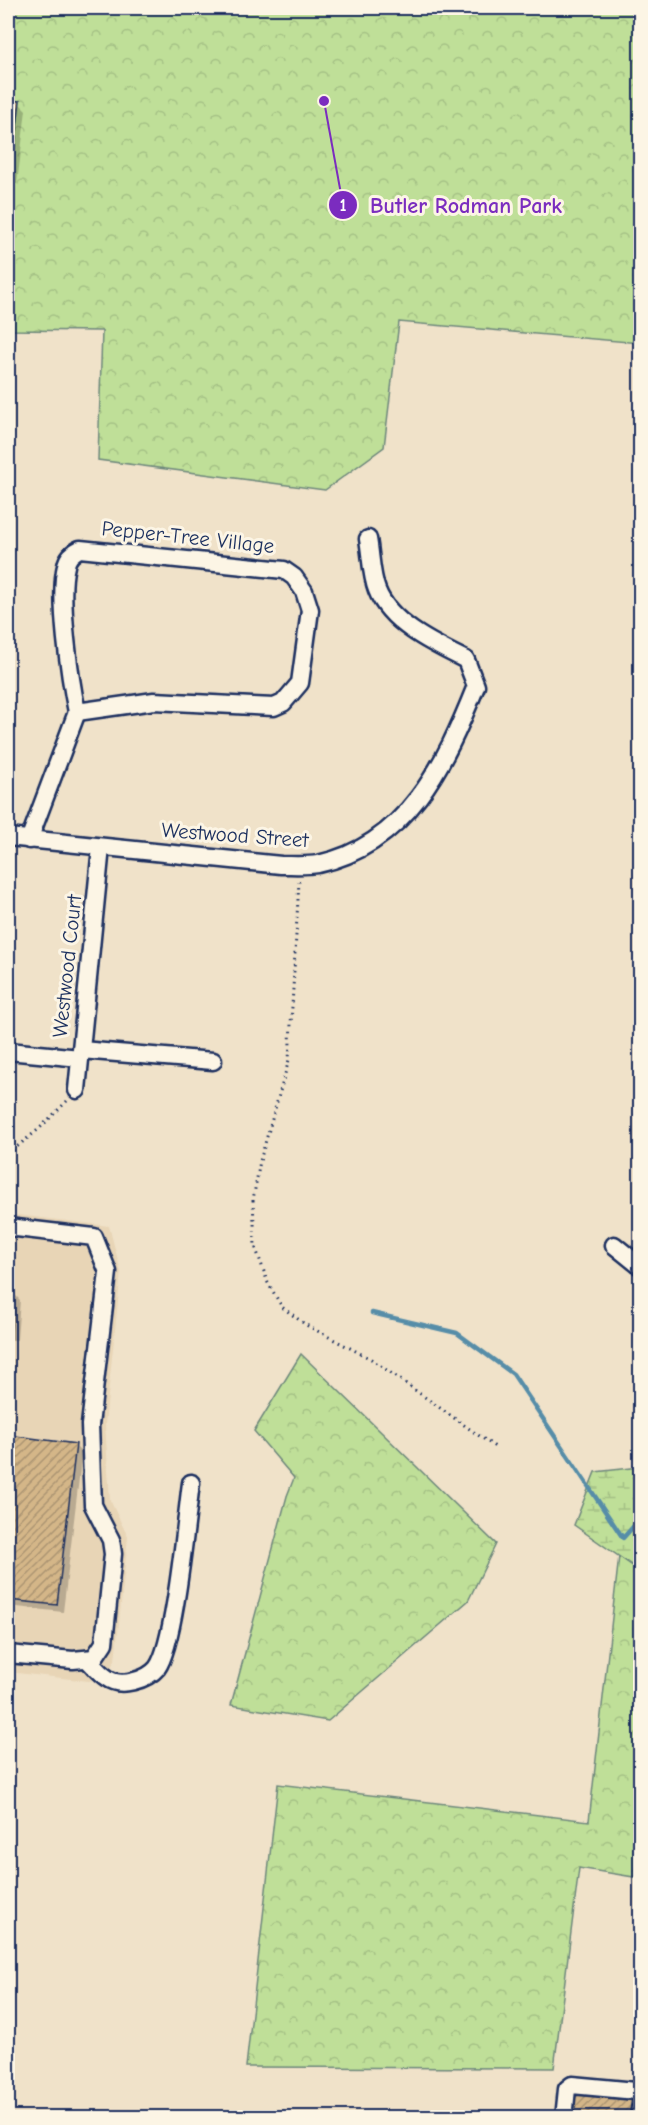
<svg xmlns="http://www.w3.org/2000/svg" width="648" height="2125" font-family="'Comic Neue',sans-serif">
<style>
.built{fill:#e8d5b6}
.forest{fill:url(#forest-crowns);stroke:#6d877b;stroke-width:1.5}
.wetland{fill:url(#wetland-marsh);stroke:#6d877b;stroke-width:1.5}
.shadow{fill:#0003}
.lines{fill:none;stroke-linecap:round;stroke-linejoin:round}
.stream{stroke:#568da8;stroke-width:4.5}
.building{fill:url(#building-hatch);stroke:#1b2f5e;stroke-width:1.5}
.minor-casing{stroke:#1b2f5e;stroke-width:21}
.path{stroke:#1b2f5e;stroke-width:3;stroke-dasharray:1.5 4.5;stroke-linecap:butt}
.minor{stroke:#fcf5e5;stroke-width:16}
.labels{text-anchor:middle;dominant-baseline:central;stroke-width:6;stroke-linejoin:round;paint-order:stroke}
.street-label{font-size:21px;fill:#1b2f5e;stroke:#fcf5e5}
.leader{fill:none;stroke:#7b2cbf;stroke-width:2}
.callout-dot{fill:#7b2cbf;stroke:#fcf5e5;stroke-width:2}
.mark-label{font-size:18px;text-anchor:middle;font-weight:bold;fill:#fff}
.callout-label{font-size:22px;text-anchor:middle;font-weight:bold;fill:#7b2cbf;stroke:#fcf5e5;stroke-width:6;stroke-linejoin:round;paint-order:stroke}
</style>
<defs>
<pattern id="forest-crowns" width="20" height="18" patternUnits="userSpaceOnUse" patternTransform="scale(1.5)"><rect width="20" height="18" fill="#bfdf98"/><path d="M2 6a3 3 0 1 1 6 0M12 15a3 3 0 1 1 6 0" fill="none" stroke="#a4c085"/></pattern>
<pattern id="wetland-marsh" width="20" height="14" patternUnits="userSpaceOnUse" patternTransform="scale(1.5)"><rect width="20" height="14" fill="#bfdf98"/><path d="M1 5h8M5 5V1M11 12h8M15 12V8" fill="none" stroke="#a4c085"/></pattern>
<pattern id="building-hatch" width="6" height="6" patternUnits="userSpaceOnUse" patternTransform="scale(1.5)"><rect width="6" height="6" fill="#d4b688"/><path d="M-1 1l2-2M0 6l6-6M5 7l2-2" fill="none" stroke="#ab9472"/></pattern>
</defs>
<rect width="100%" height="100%" fill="#f0e2c9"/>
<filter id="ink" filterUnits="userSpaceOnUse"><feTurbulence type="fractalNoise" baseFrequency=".0167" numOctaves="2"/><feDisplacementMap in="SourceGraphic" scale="12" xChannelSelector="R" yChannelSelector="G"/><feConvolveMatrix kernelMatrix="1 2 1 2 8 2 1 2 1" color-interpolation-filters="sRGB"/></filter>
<g filter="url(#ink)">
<path class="built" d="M 8,1214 L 109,1226 L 121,1272 L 105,1424 L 110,1500 L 128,1537 L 115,1660 L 106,1676 L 89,1681 L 8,1672 Z"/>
<g class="forest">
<path d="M 8,8 L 640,8 L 640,343 L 399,322 L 384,447 L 325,490 L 98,460 L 102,331 L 8,330 Z"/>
<path d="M 301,1354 L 496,1544 L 468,1601 L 328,1721 L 231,1705 L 287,1496 L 294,1478 L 254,1431 Z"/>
<path d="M 619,1556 L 640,1571 L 640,1878 L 579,1868 L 554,2068 L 246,2067 L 278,1784 L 589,1821 Z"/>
</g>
<path class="wetland" d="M 640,1467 L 640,1571 L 574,1525 L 595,1472 Z"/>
<g class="shadow">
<path d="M 8,101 L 19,103 L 26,110 L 17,184 L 8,182 Z"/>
<path d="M 8,1293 L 13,1293 L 20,1300 L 17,1340 L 9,1340 L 8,1356 Z"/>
<path d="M 8,1437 L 75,1446 L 82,1453 L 63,1612 L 8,1606 Z"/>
<path d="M 631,2099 L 640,2108 L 639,2118 L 574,2118 Z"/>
</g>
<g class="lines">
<path class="stream" d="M 372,1313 L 457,1333 L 513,1374 L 623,1538 L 640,1519"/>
</g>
<g class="building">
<path d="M 8,100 L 20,101 L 11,178 L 8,177 Z"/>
<path d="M 8,1291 L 14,1292 L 10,1334 L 8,1334 Z"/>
<path d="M 8,1435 L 76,1444 L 57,1605 L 8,1600 Z"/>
<path d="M 575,2091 L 632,2097 L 629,2118 L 572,2118 Z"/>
</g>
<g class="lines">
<g class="minor-casing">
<g id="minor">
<path d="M 80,549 L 284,570 L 294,577 L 304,591 L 310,610 L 300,683 L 283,703 L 274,707 L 154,701 L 77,712 C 70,679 58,596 66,566 C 67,558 73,552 80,549 Z"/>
<path d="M 8,837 L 281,865 C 293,865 306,866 318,864 C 407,845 445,764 476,686 L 466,660 C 436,645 390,624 377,590 C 371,575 371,555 368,539"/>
<path d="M 29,840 L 77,712"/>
<path d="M 81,1050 L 213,1061"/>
<path d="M 8,1051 L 80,1058"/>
<path d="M 77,1090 L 101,847"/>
<path d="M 8,1227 L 94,1237 L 108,1272 L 90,1425 L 93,1505 L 111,1540 L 113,1554 L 104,1643 L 94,1658 L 73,1660 L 8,1654"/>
<path d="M 614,1245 L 640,1266"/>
<path d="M 87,1659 C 93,1665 99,1673 107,1678 C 120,1688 147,1680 157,1668 C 175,1644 186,1519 191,1483"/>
<path d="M 564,2118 L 567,2089 L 572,2085 L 636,2091 L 640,2094"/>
<path d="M 640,2118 L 640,2110"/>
</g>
</g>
<g class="path">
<path d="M 299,881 L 289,1060 L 260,1161 L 253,1200 L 255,1246 L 268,1283 L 282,1307 L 306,1325 L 371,1359 L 495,1447"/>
<path d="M 8,1154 L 39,1129 L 68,1100"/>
</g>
<use href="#minor" class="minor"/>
</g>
</g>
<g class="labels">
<g class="street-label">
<text transform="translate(188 537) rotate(6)">Pepper-Tree Village</text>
<text transform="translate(235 835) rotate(4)">Westwood Street</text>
<text transform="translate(67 966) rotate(-84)">Westwood Court</text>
</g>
</g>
<path class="leader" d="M324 101L343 205"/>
<g class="callout-dot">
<circle cx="324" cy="101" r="6"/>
<circle cx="343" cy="205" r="15"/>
</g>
<g class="mark-label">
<text x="343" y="211">1</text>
</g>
<g class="callout-label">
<text x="466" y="213">Butler Rodman Park</text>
</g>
<rect width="648" height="2125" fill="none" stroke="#fcf5e5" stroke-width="30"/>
<rect x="15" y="15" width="618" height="2095" fill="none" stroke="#1b2f5e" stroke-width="2" filter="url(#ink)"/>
</svg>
